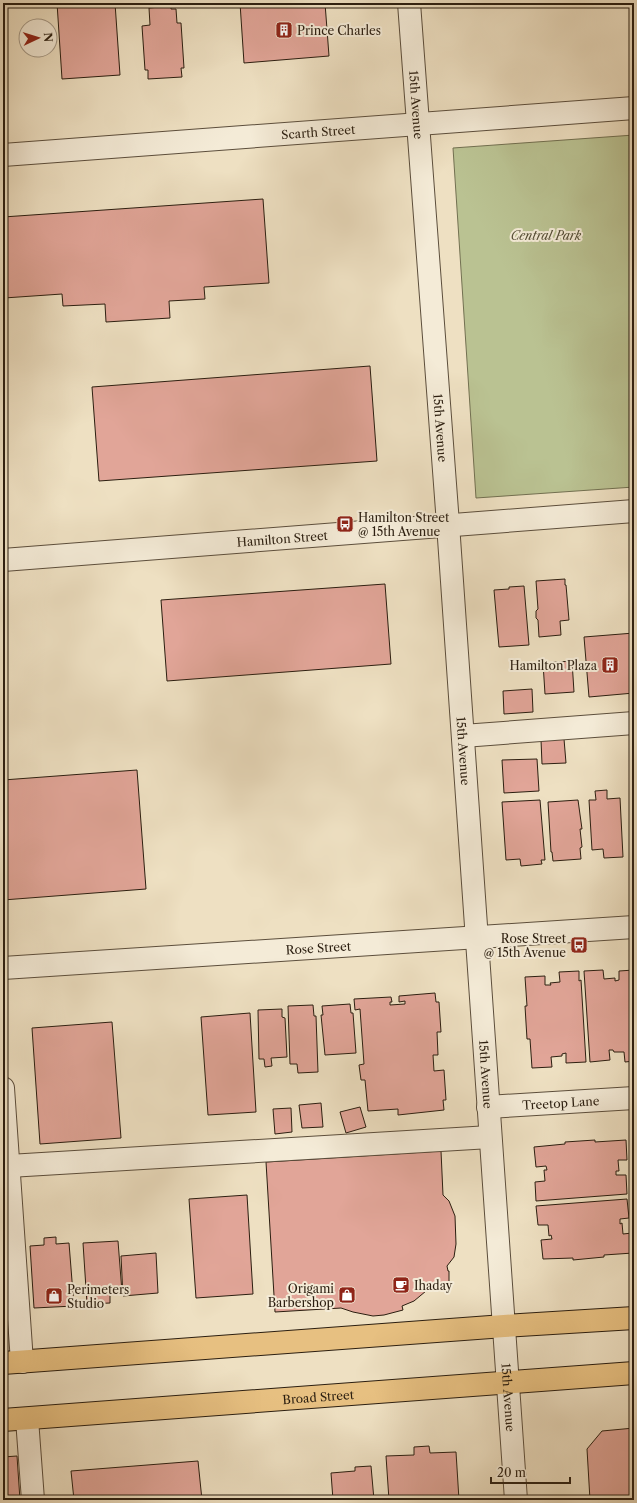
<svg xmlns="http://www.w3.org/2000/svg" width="637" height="1503" font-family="'Libre Caslon Text',serif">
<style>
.green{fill:#bac292;stroke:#727051}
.building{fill:#e1a598;stroke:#2b1e10}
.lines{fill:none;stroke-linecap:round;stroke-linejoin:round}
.minor-casing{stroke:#5c4e3c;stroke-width:24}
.major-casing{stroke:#2b1e10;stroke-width:24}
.minor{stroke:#f4ebd7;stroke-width:22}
.major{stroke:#e7c081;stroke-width:22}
.labels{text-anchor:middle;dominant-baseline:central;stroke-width:4;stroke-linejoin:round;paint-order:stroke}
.poi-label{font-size:12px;fill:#2b1e10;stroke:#f4ebd7;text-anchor:start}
.street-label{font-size:12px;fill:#2b1e10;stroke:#f4ebd7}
.park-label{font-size:12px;font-style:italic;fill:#564f37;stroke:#f4ebd7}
</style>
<rect width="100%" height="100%" fill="#eee0c2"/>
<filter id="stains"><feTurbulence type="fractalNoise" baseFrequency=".005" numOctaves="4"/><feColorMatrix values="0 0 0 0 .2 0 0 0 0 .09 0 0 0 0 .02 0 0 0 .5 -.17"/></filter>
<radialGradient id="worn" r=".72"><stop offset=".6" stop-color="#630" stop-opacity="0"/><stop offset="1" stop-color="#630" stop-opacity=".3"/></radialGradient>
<path class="green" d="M 634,135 L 634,487 L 476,498 L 453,148 Z"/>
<g class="building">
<path d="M 57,3 L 115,3 L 120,75 L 62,79 Z"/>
<path d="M 240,3 L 325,3 L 329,56 L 244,63 Z"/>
<path d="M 171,6 L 171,9 L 176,9 L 177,23 L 181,23 L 184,68 L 181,68 L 182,77 L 148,79 L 148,70 L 145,70 L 142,26 L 150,25 L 149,8 Z"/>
<path d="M 263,199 L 269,283 L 204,287 L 205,299 L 169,301 L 170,318 L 106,322 L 105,304 L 63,306 L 62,294 L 4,298 L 3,217 Z"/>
<path d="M 370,366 L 377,461 L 99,481 L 92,387 Z"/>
<path d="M 565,579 L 565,585 L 566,585 L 569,620 L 560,621 L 561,635 L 539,637 L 538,620 L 536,618 L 536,611 L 538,609 L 536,581 Z"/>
<path d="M 385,584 L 391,664 L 167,681 L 161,600 Z"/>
<path d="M 524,586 L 529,645 L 499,647 L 494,590 L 509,589 L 509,587 Z"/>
<path d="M 634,633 L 634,693 L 589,697 L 584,637 Z"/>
<path d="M 572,661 L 574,692 L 545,694 L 543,663 Z"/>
<path d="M 532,689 L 533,712 L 504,714 L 503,691 Z"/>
<path d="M 564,739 L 566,763 L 542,764 L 541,740 Z"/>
<path d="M 537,759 L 539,791 L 504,793 L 502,760 Z"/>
<path d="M 137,770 L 146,889 L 3,900 L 3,780 Z"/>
<path d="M 607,790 L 607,799 L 620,798 L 623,857 L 604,858 L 603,849 L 592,850 L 589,800 L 596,800 L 595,791 Z"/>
<path d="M 540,800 L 545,860 L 541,860 L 542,864 L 521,866 L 520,859 L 506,860 L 502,802 Z"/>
<path d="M 578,800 L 582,829 L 580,829 L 582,847 L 580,848 L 581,859 L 553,861 L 552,852 L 551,852 L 548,802 Z"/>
<path d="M 603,970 L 604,979 L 615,978 L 615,981 L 619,980 L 619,971 L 634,970 L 634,1061 L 625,1062 L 624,1052 L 614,1052 L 613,1050 L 609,1050 L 610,1060 L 590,1062 L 584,971 Z"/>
<path d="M 579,971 L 579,981 L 581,980 L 586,1062 L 566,1063 L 566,1053 L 562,1054 L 562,1056 L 551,1057 L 552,1067 L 532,1068 L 530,1039 L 527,1039 L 525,1006 L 527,1006 L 525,977 L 545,976 L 545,985 L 551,985 L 550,983 L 560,982 L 559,972 Z"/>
<path d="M 435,993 L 436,1002 L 439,1002 L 441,1032 L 437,1032 L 438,1055 L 433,1055 L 434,1071 L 444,1070 L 446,1100 L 443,1100 L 444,1110 L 398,1115 L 398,1109 L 368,1111 L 365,1080 L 361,1080 L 359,1065 L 364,1064 L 360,1009 L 355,1010 L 354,999 L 391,997 L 392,1002 L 390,1002 L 390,1005 L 405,1004 L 405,1001 L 399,1002 L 399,996 Z"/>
<path d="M 350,1004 L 351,1013 L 353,1013 L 356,1053 L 325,1055 L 321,1015 L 323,1015 L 322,1006 Z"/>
<path d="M 313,1005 L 314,1016 L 316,1016 L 318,1072 L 298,1073 L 297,1064 L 290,1064 L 288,1006 Z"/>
<path d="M 282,1009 L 282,1017 L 285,1018 L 287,1057 L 271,1058 L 272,1066 L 265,1067 L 264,1059 L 259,1059 L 258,1010 Z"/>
<path d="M 250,1013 L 256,1112 L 208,1115 L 201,1017 Z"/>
<path d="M 112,1022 L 121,1138 L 40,1144 L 32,1028 Z"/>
<path d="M 321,1103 L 323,1127 L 302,1128 L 299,1105 Z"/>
<path d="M 360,1107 L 366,1127 L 346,1133 L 340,1112 Z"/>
<path d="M 291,1108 L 292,1132 L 275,1134 L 273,1109 Z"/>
<path d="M 595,1140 L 595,1142 L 626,1140 L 627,1160 L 618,1160 L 619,1171 L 616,1171 L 616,1175 L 626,1175 L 627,1194 L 536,1201 L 535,1182 L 545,1181 L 544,1170 L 547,1170 L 546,1166 L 536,1167 L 534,1147 L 565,1144 L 565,1142 Z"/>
<path d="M 441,1151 L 443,1195 L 449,1201 L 455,1216 L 456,1244 L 454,1257 L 447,1266 L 448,1271 L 449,1271 L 449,1289 L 426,1291 L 414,1301 L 402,1306 L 403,1310 L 384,1315 L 373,1316 L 353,1312 L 341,1308 L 275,1312 L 266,1162 Z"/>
<path d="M 247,1195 L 253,1294 L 196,1298 L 189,1199 Z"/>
<path d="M 627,1199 L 629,1218 L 620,1219 L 620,1224 L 622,1223 L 623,1234 L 632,1233 L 633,1253 L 604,1255 L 604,1257 L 573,1260 L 573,1258 L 543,1259 L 541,1240 L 552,1239 L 551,1235 L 549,1236 L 548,1225 L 538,1225 L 536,1206 Z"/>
<path d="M 56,1237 L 56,1244 L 69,1243 L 74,1306 L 34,1308 L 30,1246 L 44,1245 L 44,1238 Z"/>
<path d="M 118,1241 L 122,1292 L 110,1293 L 110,1303 L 87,1304 L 83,1243 Z"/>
<path d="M 156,1253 L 158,1293 L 123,1296 L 121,1256 Z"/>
<path d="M 634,1428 L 634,1500 L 590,1500 L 587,1449 L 602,1431 Z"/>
<path d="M 429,1446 L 430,1453 L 456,1452 L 459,1500 L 389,1500 L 386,1456 L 414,1455 L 414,1447 Z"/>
<path d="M 17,1456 L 20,1500 L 3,1500 L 3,1457 Z"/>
<path d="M 198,1461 L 202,1500 L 74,1500 L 71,1471 Z"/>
<path d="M 371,1466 L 374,1500 L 333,1500 L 331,1473 L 355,1471 L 355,1467 Z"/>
</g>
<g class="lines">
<g class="minor-casing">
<g id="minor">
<path id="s1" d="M 409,3 L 448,524 L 516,1500"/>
<path id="s2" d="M 3,155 L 634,108"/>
<path id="s3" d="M 3,560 L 634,511"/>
<path d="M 463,736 L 634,723"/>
<path id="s4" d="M 3,968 L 634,927"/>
<path d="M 3,1088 L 22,1362"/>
<path id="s5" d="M 488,1107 L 634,1098"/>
<path d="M 9,1166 L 490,1137"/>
<path d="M 27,1419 L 33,1500"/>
</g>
</g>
<g class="major-casing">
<g id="major">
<path d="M 3,1363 L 504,1326 L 634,1318"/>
<path id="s6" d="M 3,1420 L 634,1373"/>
</g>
</g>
<use href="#minor" class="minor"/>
<use href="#major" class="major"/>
</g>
<defs>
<g id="building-square" transform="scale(0.9)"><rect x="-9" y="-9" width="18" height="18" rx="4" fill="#8f2418" stroke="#f4ebd7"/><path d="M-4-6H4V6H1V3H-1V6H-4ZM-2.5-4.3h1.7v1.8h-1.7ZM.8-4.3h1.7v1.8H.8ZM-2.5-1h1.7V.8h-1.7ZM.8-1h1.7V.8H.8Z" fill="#fff"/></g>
<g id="bus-square" transform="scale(0.9)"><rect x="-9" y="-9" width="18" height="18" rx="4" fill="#8f2418" stroke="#f4ebd7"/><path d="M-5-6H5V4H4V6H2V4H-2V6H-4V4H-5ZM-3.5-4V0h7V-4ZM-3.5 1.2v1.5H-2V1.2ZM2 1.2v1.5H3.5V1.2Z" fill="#fff"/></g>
<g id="cafe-square" transform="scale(0.9)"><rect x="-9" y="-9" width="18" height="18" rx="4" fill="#8f2418" stroke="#f4ebd7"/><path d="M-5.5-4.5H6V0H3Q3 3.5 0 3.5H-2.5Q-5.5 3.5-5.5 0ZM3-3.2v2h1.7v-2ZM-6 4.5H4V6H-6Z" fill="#fff"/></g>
<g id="shop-square" transform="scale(0.9)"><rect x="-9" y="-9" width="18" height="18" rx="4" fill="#8f2418" stroke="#f4ebd7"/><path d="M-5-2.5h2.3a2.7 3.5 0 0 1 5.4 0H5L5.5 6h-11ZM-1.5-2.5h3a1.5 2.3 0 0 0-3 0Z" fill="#fff"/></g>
</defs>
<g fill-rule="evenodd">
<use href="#building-square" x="284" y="30"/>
<use href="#bus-square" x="345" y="524"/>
<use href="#building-square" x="610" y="665"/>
<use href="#bus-square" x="579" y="945"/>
<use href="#cafe-square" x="401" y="1285"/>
<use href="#shop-square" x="347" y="1295"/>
<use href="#shop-square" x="54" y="1296"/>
</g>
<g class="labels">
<g class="poi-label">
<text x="297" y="30">Prince Charles</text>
<text x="358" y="517">Hamilton Street<tspan x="358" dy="14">@ 15th Avenue</tspan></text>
<text x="597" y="665" text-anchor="end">Hamilton Plaza</text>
<text x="566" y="938" text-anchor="end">Rose Street<tspan x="566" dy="14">@ 15th Avenue</tspan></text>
<text x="414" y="1285">Ihaday</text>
<text x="334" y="1288" text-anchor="end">Origami<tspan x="334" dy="14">Barbershop</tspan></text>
<text x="67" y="1289">Perimeters<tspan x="67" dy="14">Studio</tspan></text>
</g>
<g class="street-label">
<text stroke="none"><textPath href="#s1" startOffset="102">15th Avenue</textPath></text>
<text stroke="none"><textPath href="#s2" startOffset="316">Scarth Street</textPath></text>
<text stroke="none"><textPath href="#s1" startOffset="426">15th Avenue</textPath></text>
<text stroke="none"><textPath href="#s3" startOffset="280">Hamilton Street</textPath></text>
<text stroke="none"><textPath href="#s1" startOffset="750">15th Avenue</textPath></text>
<text stroke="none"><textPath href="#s4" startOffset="316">Rose Street</textPath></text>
<text stroke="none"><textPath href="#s1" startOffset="1074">15th Avenue</textPath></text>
<text stroke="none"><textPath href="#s5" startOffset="73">Treetop Lane</textPath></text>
<text stroke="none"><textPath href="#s6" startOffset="316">Broad Street</textPath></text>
<text stroke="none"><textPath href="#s1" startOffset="1398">15th Avenue</textPath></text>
</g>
<g class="park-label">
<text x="546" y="235">Central Park</text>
</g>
</g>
<rect width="637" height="1503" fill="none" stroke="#eee0c2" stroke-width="16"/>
<rect x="4" y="4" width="629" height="1495" fill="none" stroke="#2b1e10" stroke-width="2"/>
<rect x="8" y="8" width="621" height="1487" fill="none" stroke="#2b1e10"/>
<g transform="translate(38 38) rotate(86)"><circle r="19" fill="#f4ebd7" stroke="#a49987"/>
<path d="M0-3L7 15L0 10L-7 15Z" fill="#8f2418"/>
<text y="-6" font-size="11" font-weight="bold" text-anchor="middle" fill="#2b1e10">N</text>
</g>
<path d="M491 1477v6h79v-6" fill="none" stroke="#2b1e10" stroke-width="2"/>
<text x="497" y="1477" font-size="12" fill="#2b1e10" stroke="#f4ebd7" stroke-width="3" paint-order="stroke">20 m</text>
<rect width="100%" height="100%" filter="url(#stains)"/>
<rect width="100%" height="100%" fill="url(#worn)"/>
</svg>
